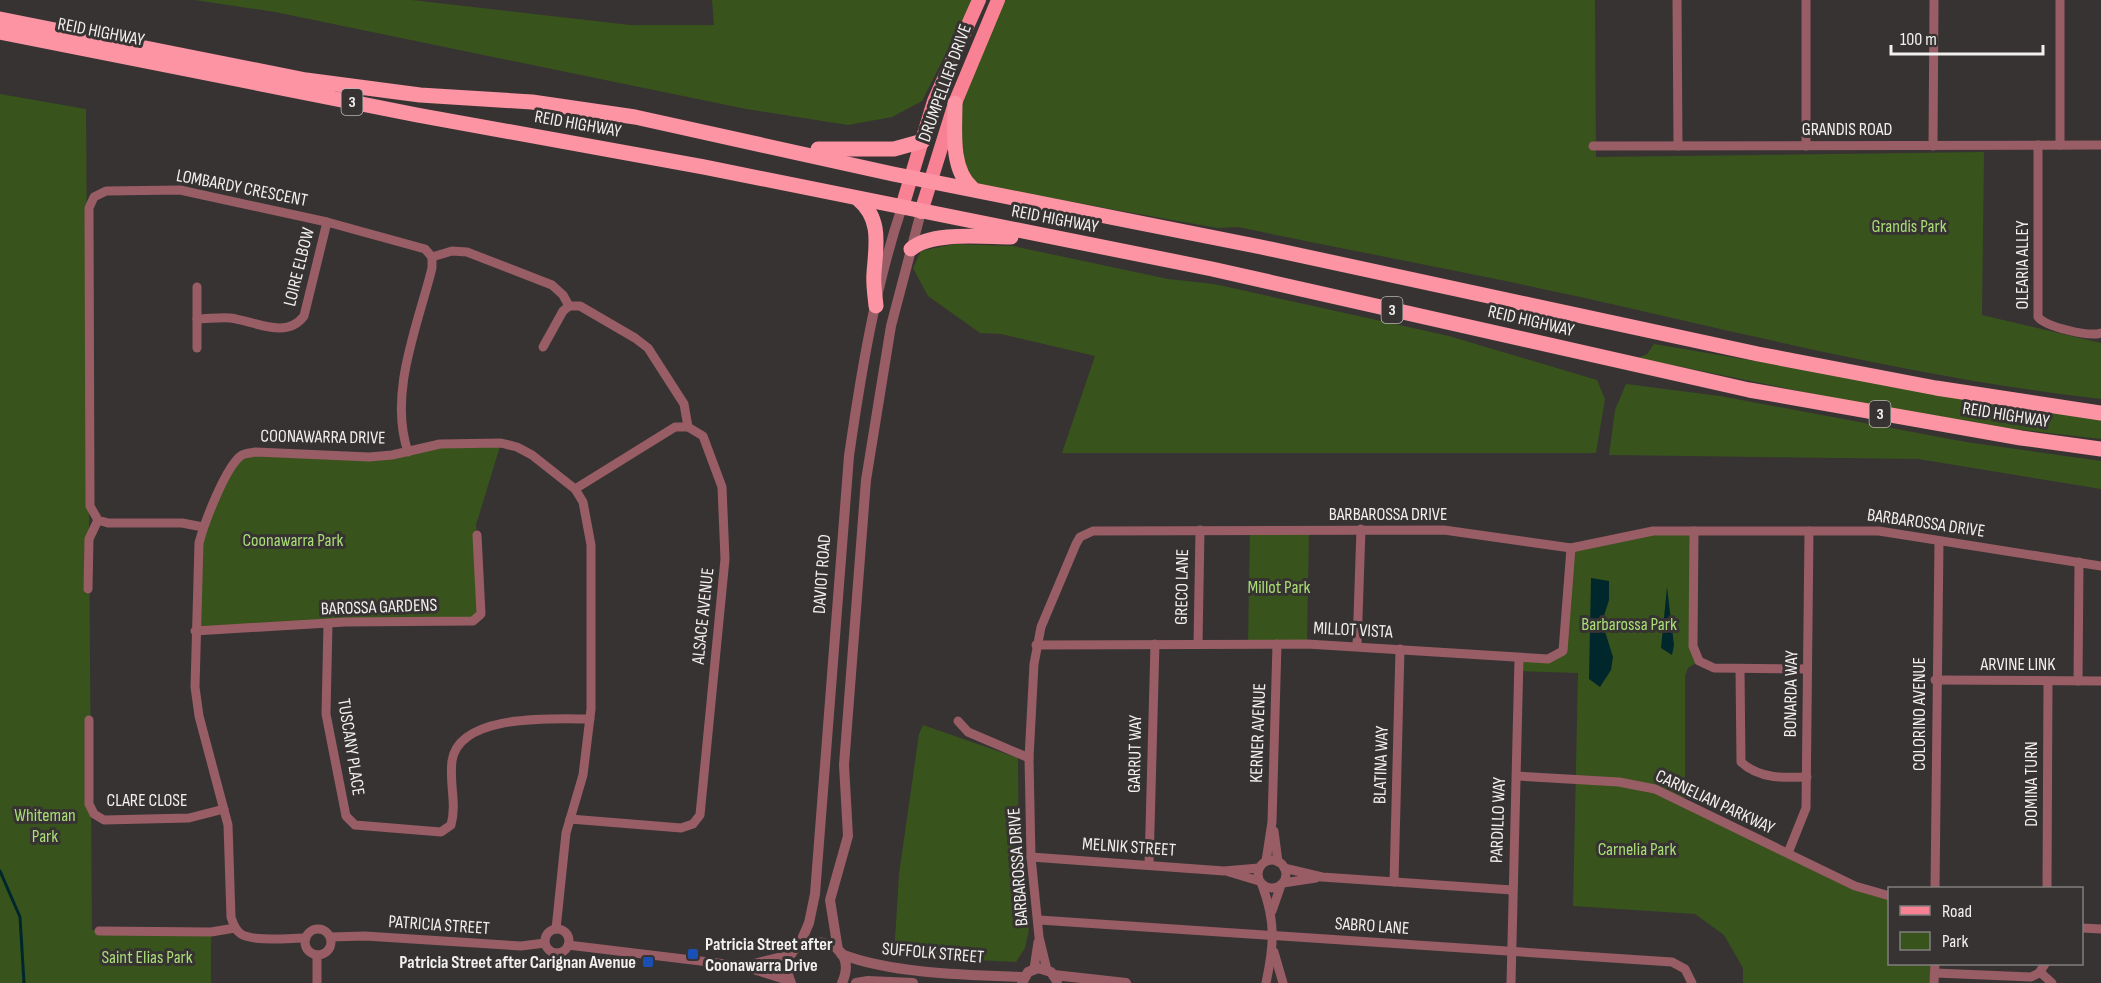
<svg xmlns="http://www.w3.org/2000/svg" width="2101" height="983" font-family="'Sofia Sans Condensed',sans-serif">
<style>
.green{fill:#39531c}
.water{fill:#00272c}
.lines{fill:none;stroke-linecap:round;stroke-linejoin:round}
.stream{stroke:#00272c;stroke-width:3}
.minor{stroke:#985d65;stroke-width:9}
.tertiary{stroke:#985d65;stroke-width:10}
.primary{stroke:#f98194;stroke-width:14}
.trunk{stroke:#fc94a3;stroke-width:15}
.transit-dot{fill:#1a4fb4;stroke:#363332;stroke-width:2}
.labels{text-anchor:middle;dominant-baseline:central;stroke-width:6;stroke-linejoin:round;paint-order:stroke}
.shield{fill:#363332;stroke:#bab7b6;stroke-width:1.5}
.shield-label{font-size:16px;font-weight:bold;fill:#f2f0ef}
.street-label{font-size:18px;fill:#f2f0ef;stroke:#363332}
.park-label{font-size:18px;fill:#a9dd76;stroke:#363332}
.poi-label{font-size:18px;font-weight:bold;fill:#f2f0ef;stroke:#363332;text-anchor:start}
</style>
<rect width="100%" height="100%" fill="#363332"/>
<g class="green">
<path d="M 195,0 L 412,0 L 630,25 L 714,25 L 712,0 L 973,0 L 922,101 L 892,117 L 848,125 L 746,109 L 275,12 Z"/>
<path d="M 999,0 L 1595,0 L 1596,157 L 1984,152 L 1982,315 L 2101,343 L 2101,399 C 1925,379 1753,336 1580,297 C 1467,272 1352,251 1238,227 L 1217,228 L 965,183 L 955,103 Z"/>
<path d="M 0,94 L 86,109 L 92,930 L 211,932 L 211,983 L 0,983 Z"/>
<path d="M 954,244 L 1013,246 L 1168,279 L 1214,284 L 1449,336 L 1597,380 L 1605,399 L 1596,453 L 1062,453 L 1095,356 L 1001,334 L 980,333 L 928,296 L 913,268 L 921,251 Z"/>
<path d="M 1654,344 L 2101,419 L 2101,439 L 2014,429 L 1843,400 L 1638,358 L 1647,354 Z"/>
<path d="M 1626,384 L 1720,396 L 1966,442 L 2101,461 L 2101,489 L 1918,459 L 1609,455 L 1615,410 Z"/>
<path d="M 501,443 L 476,525 L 481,614 L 471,620 L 195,631 L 199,543 L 209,511 L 243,454 L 369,457 L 440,444 Z"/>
<path d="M 1250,529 L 1309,530 L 1307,644 L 1248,643 Z"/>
<path d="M 1694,531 L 1693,646 L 1699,661 L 1688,668 L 1685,676 L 1685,804 L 1855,886 L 1889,896 L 1890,964 L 1935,964 L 1934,983 L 1743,983 L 1743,968 L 1724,935 L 1695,914 L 1573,906 L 1578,673 L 1519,671 L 1519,658 L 1559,655 L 1571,548 L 1618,538 Z"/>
<path d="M 923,725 L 1018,758 L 1019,871 L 1029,930 L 1025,948 L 1016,962 L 894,956 L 899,874 L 919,734 Z"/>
</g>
<g class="water">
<path d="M 1591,578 L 1609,581 L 1609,600 L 1602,622 L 1613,657 L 1611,670 L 1600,687 L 1589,679 Z"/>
<path d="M 1667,587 L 1674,645 L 1672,655 L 1661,648 Z"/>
</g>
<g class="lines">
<path class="stream" d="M 0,871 L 20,917 L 24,983"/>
<g class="minor">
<path d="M 1677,0 L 1678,146"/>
<path d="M 1806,0 L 1806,146"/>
<path d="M 2038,145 L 2038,317 C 2046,327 2089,337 2101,333"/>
<path d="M 2060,145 L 2060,0"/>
<path d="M 1593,146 L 2101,145"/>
<path d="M 1933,146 L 1934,0"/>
<path d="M 432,257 L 452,251 L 467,252 L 552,285 L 563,295 L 569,306"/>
<path d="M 197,287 L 197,348"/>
<path d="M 569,306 L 580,306 L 635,338 L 648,348 L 684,404 L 688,427"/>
<path d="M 197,319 C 208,319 219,317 230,318 C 255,321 286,340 304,316 L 327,222"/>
<path d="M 543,347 L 563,311 L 569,306"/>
<path d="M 203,527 L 182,523 L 108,523 L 98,520 L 90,506 L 89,208 L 94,197 L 106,191 L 180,190 L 327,222 L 425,249 L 432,257 L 432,268 C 418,325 388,393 408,452"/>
<path d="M 1694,531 L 1693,646 L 1699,661 L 1714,668 L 1807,669"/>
<path d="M 88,589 L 89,539 L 98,520"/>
<path d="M 328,624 L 326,714 L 346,816 L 355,825 L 441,832 L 451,825 C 457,804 449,783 452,761 C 459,713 553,719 590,719"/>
<path d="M 195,631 L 345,622 L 473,621 L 481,614 L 477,535"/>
<path d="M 1198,644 L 1200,530"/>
<path d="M 1036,645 L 1307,644 L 1548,659 L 1563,651 L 1571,548"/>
<path d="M 1357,646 L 1361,529"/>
<path d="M 1740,669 L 1741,762 C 1759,779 1784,778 1807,777"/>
<path d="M 1935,680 L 2101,681"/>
<path d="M 2078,681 L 2079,562"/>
<path d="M 89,720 L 89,804 L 94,814 L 104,820 L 189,818 L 224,809"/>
<path d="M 958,721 L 968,732 L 1029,758"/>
<path d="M 1517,776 L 1619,782 L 1655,789 L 1855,886 L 1890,896"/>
<path d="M 570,819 L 681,828 L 693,824 L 700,815 L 725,559 L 722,487 L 703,436 L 688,427 L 675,427 L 575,489"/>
<path d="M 1274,831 L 1278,862"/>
<path d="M 1788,853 L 1806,808 L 1809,531"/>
<path d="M 1031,857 L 1224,871 L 1259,868"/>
<circle cx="1272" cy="874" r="14"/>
<path d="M 1266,861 L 1272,822 L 1277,644"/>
<path d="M 1149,865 L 1155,644"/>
<path d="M 1284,868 L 1322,877 L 1512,890"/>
<path d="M 1229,872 L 1259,881"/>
<path d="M 1394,882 L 1400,649"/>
<path d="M 1283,883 L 1316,878"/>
<path d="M 1262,885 C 1276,922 1274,945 1266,983"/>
<path d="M 1935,888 L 1939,541"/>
<path d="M 2047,888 L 2048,681"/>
<path d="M 1272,911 L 1281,885"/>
<path d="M 1039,920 L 1672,962 L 1685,969 L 1692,983"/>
<path d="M 2082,928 L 2101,929"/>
<circle cx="557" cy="941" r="12"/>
<circle cx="318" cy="942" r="13"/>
<path d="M 99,931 L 211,932 L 235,928"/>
<path d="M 330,937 L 365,936 L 521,946 L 545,943"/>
<path d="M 306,938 C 290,938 254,942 241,934 C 235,930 233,923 231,917 L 228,825 L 199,716 L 195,687 L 199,543 C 204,524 226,465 242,455 C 246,453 251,453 256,452 L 369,457 L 392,455 L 440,444 L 501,443 L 517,447 L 532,455 L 575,489 L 583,502 L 591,545 L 591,709 L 583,775 L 566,833 L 556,929"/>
<path d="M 568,945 L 742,966 L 790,981"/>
<path d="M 1274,952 L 1283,983"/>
<path d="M 317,955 L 317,983"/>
<path d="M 744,966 L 792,954"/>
<path d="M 1034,969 L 1038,942"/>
<path d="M 1047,970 L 1039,937 L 1031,857 L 1029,758 L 1034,664 L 1041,627 L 1076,544 L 1080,537 L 1093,531 L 1444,530 L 1571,548 L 1653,531 L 1879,531 L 2101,566"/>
<path d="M 2040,972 L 2052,983"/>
<path d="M 1935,973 L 2031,977 L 2039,973 L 2045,964"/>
<path d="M 1511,983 L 1519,658"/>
<path d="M 1934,983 L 1935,964"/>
</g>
<g class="tertiary">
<path d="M 799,946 L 809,923 L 815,894 L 849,456 C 861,373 875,287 902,207"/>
<path d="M 838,950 L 830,900 L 848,836 L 844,765 L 866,480 L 891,326 L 921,212"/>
<path d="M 841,954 C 892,974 969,975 1024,977"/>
<path d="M 1054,975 L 1126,983"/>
<path d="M 791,983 C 767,928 866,929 842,983"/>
<path d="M 856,983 L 868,981 L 913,983"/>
<path d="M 1022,983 L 1028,972 L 1038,968 L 1051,972 L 1057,981"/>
</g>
<g class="primary">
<path d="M 902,207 L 934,101 L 979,0"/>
<path d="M 921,212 L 955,103 L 998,0"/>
</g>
<g class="trunk">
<path d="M 0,19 L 306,80 L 420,95 L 532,102 L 635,117 L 893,174 L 1261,247 L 1758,354 L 1936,388 L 2101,413"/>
<path d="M 0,32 L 417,115 L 704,167 L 1212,269 L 1749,390 L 2021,438 L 2101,449"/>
<path d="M 955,103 C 955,129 950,169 972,188"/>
<path d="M 818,149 L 894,149 L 923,141"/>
<path d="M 858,199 C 882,219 876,245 874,273 C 873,284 875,295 876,306"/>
<path d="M 911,249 C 931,231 983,237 1011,237"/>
</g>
</g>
<g class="transit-dot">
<rect x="687" y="948" width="12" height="12" rx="3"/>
<rect x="642" y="956" width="12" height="12" rx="3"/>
</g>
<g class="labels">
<g class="shield">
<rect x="341.5" y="89" width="21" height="26" rx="4.5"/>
<rect x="1381.5" y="297" width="21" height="26" rx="4.5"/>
<rect x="1869.5" y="401" width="21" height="26" rx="4.5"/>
</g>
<g class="shield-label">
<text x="352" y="102">3</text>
<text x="1392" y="310">3</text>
<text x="1880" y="414">3</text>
</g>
<g class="street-label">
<text transform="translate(101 32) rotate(11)">REID HIGHWAY</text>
<text transform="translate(945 83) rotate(-70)">DRUMPELLIER DRIVE</text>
<text transform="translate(578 124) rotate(10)">REID HIGHWAY</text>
<text x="1847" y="129">GRANDIS ROAD</text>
<text transform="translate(242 188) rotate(11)">LOMBARDY CRESCENT</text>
<text transform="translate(1055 219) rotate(11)">REID HIGHWAY</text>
<text transform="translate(2022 265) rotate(-90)">OLEARIA ALLEY</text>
<text transform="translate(299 267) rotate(-76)">LOIRE ELBOW</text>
<text transform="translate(1531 321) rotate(13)">REID HIGHWAY</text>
<text transform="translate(2006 415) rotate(9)">REID HIGHWAY</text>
<text transform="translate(323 437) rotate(1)">COONAWARRA DRIVE</text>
<text x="1388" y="514">BARBAROSSA DRIVE</text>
<text transform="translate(1926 523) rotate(8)">BARBAROSSA DRIVE</text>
<text transform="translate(822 574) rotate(-86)">DAVIOT ROAD</text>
<text transform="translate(1182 587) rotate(-89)">GRECO LANE</text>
<text transform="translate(379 607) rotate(-2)">BAROSSA GARDENS</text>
<text transform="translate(703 616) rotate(-84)">ALSACE AVENUE</text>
<text transform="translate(1353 630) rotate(3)">MILLOT VISTA</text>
<text x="2018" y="664">ARVINE LINK</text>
<text transform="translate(1791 694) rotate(-89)">BONARDA WAY</text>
<text transform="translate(1919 714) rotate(-90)">COLORINO AVENUE</text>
<text transform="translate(1258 733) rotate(-88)">KERNER AVENUE</text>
<text transform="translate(351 747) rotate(81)">TUSCANY PLACE</text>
<text transform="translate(1135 754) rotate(-89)">GARRUT WAY</text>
<text transform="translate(1381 765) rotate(-88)">BLATINA WAY</text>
<text transform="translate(2031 784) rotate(-90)">DOMINA TURN</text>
<text x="147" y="800">CLARE CLOSE</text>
<text transform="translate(1715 802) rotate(25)">CARNELIAN PARKWAY</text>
<text transform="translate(1498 820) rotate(-88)">PARDILLO WAY</text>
<text transform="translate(1129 847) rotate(4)">MELNIK STREET</text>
<text transform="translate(1018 867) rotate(-94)">BARBAROSSA DRIVE</text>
<text transform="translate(439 925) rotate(4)">PATRICIA STREET</text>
<text transform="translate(1372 926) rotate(4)">SABRO LANE</text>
<text transform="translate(933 953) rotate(5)">SUFFOLK STREET</text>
</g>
<g class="park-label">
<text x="1909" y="226">Grandis Park</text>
<text x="293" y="540">Coonawarra Park</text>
<text x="1279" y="587">Millot Park</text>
<text x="1629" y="624">Barbarossa Park</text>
<text x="45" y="815">Whiteman<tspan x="45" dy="21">Park</tspan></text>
<text x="1637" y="849">Carnelia Park</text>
<text x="147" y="957">Saint Elias Park</text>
</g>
<g class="poi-label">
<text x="705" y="944">Patricia Street after<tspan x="705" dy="21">Coonawarra Drive</tspan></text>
<text x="636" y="962" text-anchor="end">Patricia Street after Carignan Avenue</text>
</g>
</g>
<rect x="1888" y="887" width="195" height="78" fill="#363332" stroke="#817f7e" stroke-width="1.5"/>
<rect x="1900" y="906" width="30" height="9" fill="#f98194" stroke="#817f7e" stroke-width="1.5"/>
<text x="1942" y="917" font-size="18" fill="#f2f0ef">Road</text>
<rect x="1900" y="932" width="30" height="18" fill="#39531c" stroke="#817f7e" stroke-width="1.5"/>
<text x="1942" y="947" font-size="18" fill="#f2f0ef">Park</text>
<path d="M1891 45v9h152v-9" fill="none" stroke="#f2f0ef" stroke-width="3"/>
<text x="1900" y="45" font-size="18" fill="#f2f0ef" stroke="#363332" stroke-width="4.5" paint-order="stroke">100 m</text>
</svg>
